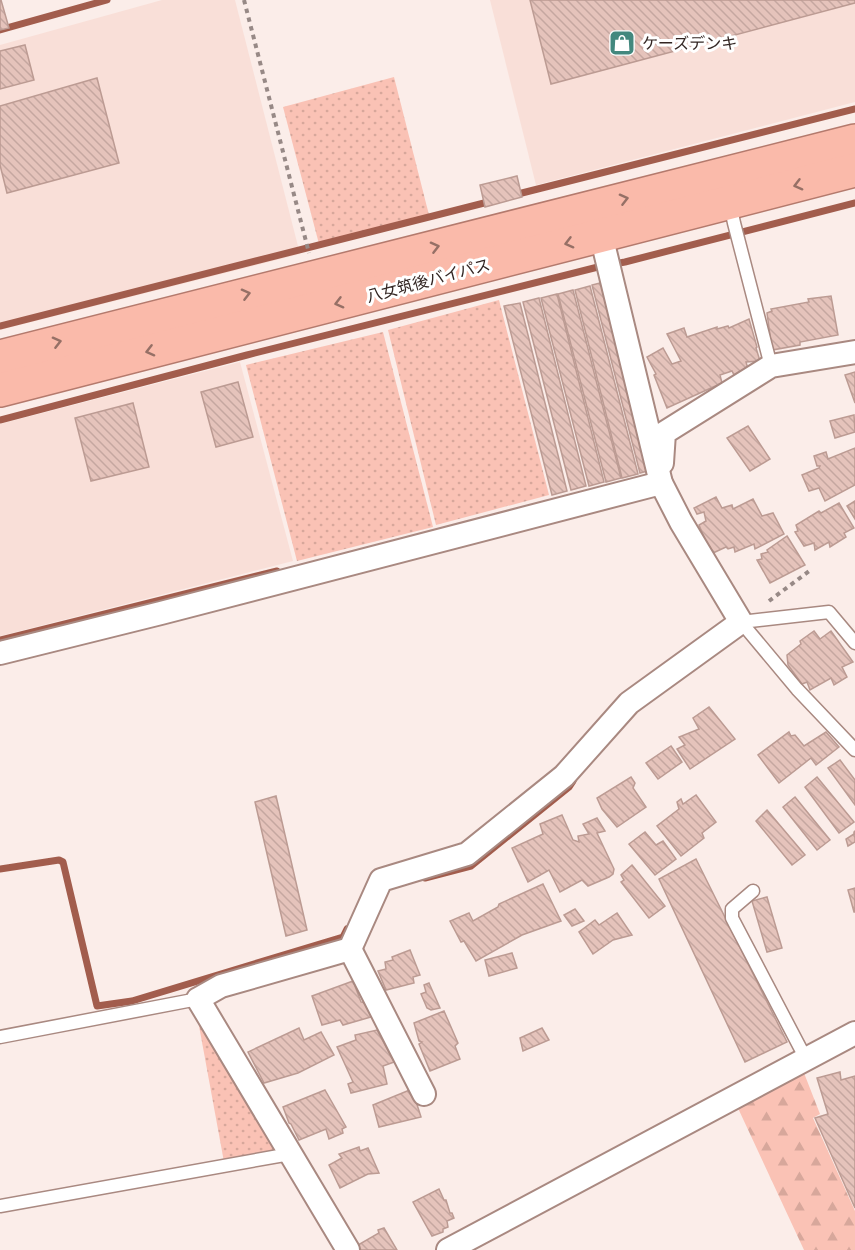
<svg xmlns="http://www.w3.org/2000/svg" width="855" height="1250" font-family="Merriweather,'Noto Sans JP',serif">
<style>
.built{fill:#f9dfd8}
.grass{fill:url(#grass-dots)}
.forest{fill:url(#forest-firs)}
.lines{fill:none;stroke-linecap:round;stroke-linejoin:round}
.stream{stroke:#a25d4d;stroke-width:7}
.building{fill:url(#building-back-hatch);stroke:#bc9b93;stroke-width:1.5}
.service-casing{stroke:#a98981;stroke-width:15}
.minor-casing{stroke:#a98981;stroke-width:26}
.trunk-casing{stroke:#b47a6d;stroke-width:36}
.path{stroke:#978986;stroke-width:4;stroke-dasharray:4.5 4.5;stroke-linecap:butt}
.service{stroke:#fff;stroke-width:12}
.minor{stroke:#fff;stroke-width:22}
.trunk{stroke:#fabaaa;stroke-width:33}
.oneway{stroke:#967066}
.labels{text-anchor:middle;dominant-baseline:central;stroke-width:6;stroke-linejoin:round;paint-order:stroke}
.poi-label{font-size:16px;fill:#332623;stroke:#fff;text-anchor:start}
.street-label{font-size:16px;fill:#332623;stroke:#fff}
</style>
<defs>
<pattern id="grass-dots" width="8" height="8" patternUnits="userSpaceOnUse" patternTransform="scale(1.5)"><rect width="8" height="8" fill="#fac2b5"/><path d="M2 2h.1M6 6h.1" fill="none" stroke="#d7a79b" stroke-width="1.8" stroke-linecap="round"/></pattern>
<pattern id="forest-firs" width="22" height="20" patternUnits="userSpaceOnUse" patternTransform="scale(1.5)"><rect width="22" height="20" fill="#fac2b5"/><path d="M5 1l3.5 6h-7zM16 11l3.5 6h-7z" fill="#d7a79b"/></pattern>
<pattern id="building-back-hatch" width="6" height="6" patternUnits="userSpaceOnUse" patternTransform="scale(1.5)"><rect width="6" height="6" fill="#e5c3bb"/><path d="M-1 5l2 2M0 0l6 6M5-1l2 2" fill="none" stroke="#c5a7a0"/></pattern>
</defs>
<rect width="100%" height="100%" fill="#fbede9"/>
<g class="built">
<path d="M 162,0 L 235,0 L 300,254 L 0,330 L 0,45 Z"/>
<path d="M 490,0 L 855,0 L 855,102 L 536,185 Z"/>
<path d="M 240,362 L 293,561 L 0,636 L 0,424 Z"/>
</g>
<g class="grass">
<path d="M 394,77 L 429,215 L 319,244 L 283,107 Z"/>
<path d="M 499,300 L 549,495 L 436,525 L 388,330 Z"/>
<path d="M 383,332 L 433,527 L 297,561 L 246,365 Z"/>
<path d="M 195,1004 L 283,1152 L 224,1162 Z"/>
</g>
<path class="forest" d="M 804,1073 L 820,1114 L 813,1118 L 855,1211 L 855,1250 L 804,1250 L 737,1106 Z"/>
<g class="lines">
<g class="stream">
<path d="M 0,30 L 107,0"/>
<path d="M 514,195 L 855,109"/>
<path d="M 0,326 L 492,201"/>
<path d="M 0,420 L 247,355 L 598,267 L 625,262 L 855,203"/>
<path d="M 0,640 L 277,571"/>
<path d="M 0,869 L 59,860 L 63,862 L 97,1006 L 132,1001 L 343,937 L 347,929"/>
<path d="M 425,878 L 471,866 L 569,787 L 573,781"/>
</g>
</g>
<g class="building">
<path d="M 0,0 L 1,0 L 9,28 L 0,30 Z"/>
<path d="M 530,0 L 855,0 L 855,3 L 551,84 Z"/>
<path d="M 25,45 L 34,80 L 0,89 L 0,51 Z"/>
<path d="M 97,78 L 119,163 L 7,193 L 0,165 L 0,106 Z"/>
<path d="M 517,176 L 522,197 L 485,207 L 480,185 Z"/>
<path d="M 608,281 L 655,469 L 640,473 L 592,285 Z"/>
<path d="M 590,286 L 638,474 L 622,478 L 575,290 Z"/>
<path d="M 573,290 L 621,478 L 606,482 L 558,294 Z"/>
<path d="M 557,294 L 604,482 L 589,486 L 541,298 Z"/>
<path d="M 831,296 L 838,335 L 800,342 L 800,345 L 772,350 L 767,313 L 772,311 L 771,309 L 809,302 L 808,299 Z"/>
<path d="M 539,298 L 586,486 L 571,490 L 523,302 Z"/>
<path d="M 520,303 L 567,491 L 552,495 L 504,306 Z"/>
<path d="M 749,319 L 757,347 L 756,348 L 760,361 L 746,362 L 748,369 L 734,375 L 732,371 L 720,375 L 722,383 L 667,408 L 654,375 L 656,374 L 647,357 L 663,348 L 672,364 L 681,361 L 667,334 L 684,328 L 687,337 L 717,327 L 717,329 L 728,326 L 729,328 Z"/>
<path d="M 855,372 L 855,403 L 845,375 Z"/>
<path d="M 238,382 L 253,437 L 216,447 L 201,392 Z"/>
<path d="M 133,403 L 149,467 L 91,481 L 75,418 Z"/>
<path d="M 854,415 L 855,432 L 835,438 L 830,421 Z"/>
<path d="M 748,426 L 770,459 L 750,471 L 727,438 Z"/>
<path d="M 855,448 L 855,485 L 825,501 L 819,488 L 809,491 L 802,475 L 819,468 L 820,466 L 817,466 L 814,456 L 826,452 L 828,459 Z"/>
<path d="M 716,497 L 722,508 L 732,505 L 733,509 L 753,499 L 762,516 L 773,513 L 784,534 L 755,549 L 754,544 L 735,552 L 734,547 L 728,549 L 726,547 L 711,554 L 699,525 L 706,521 L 704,512 L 697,514 L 694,508 Z"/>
<path d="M 855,501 L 855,519 L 847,506 Z"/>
<path d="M 839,503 L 854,528 L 844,533 L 846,537 L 830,547 L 829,542 L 815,550 L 814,543 L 804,546 L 795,532 L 798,531 L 796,525 L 819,511 L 821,513 Z"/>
<path d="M 787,536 L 805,565 L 770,583 L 757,560 L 762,559 L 761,554 L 768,552 L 767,550 Z"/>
<path d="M 814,631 L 820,639 L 831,631 L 853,662 L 842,667 L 847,677 L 834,685 L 831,678 L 810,690 L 807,682 L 802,684 L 788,665 L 787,655 L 801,644 L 800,641 Z"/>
<path d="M 709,707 L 735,739 L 690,769 L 677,749 L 685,745 L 679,737 L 699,729 L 693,718 Z"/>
<path d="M 789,732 L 791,736 L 795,735 L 804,746 L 826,732 L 839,747 L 816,765 L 811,758 L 779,783 L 758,755 Z"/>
<path d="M 671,746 L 682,762 L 658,779 L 646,763 Z"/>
<path d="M 840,760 L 855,780 L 855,805 L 828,768 Z"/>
<path d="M 631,777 L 635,783 L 633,788 L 646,807 L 617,827 L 602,809 L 597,798 Z"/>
<path d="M 817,777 L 854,822 L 839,833 L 805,787 Z"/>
<path d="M 696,795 L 716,822 L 702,833 L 704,838 L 681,856 L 657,826 L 679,809 L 677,802 L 681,799 L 683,804 Z"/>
<path d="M 276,796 L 307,930 L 286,936 L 255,802 Z"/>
<path d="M 795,797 L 830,840 L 817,850 L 783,807 Z"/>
<path d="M 767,810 L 805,855 L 792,865 L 756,821 Z"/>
<path d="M 562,815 L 573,840 L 579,842 L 578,836 L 589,834 L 583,824 L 597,818 L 605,831 L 597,833 L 614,869 L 613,874 L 609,877 L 588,886 L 582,880 L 560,892 L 549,870 L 528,882 L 512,848 L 543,834 L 540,824 Z"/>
<path d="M 855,831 L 855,842 L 848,846 L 846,839 L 854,834 L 854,832 Z"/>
<path d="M 645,832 L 656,845 L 663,841 L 676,859 L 655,875 L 629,844 Z"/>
<path d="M 696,859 L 787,1042 L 745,1062 L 659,879 Z"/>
<path d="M 632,865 L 665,906 L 649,918 L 621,882 L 624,880 L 621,875 Z"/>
<path d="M 543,884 L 561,921 L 522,935 L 476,961 L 464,941 L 461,942 L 450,921 L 469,913 L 473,921 L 498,907 L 499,904 Z"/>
<path d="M 855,888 L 855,912 L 854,912 L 848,890 Z"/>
<path d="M 767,897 L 782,948 L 767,952 L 752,901 Z"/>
<path d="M 575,909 L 584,921 L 572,926 L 564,915 Z"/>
<path d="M 617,913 L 632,935 L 613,940 L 593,954 L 579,932 L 595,920 L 599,925 Z"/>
<path d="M 410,950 L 420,975 L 413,977 L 414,983 L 386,990 L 378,971 L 386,969 L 385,962 L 393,960 L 392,957 Z"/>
<path d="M 512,953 L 517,968 L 489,976 L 485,960 Z"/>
<path d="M 353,981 L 361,1002 L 368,1004 L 371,1017 L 343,1025 L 340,1020 L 322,1025 L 312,996 Z"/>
<path d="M 429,983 L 440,1008 L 431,1010 L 427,1008 L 421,994 L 426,992 L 424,985 Z"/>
<path d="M 444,1011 L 458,1043 L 455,1046 L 460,1059 L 430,1071 L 419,1044 L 422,1042 L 419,1041 L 414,1023 Z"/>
<path d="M 299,1028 L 304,1040 L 321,1032 L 334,1055 L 298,1073 L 264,1083 L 248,1052 Z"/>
<path d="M 542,1028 L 549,1040 L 523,1051 L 520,1038 Z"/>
<path d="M 377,1030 L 394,1062 L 383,1066 L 387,1084 L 351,1093 L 348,1084 L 353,1082 L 337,1047 L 356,1040 L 355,1035 Z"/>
<path d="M 840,1072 L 841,1080 L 855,1076 L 855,1208 L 815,1118 L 828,1114 L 817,1078 Z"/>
<path d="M 412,1089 L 421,1117 L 379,1127 L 373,1105 Z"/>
<path d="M 325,1090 L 346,1127 L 342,1129 L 343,1133 L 329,1139 L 326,1129 L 299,1140 L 291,1124 L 289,1123 L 283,1107 Z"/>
<path d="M 359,1147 L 360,1151 L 368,1148 L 379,1173 L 368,1174 L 340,1188 L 329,1165 L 342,1158 L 339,1154 Z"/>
<path d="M 439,1189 L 444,1200 L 446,1200 L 450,1213 L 452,1213 L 454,1218 L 447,1221 L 448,1227 L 443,1229 L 443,1232 L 432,1236 L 413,1202 Z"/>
<path d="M 384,1228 L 397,1250 L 361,1250 L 358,1245 L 379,1233 L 378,1230 Z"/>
</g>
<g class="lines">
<g class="service-casing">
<g id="service">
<path d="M 730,204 L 734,223 L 771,366"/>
<path d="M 741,622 L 797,689 L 855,750"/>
<path d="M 741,622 L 829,612 L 855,643"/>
<path d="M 753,891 L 732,909 L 732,918 L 806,1059"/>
<path d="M 0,1037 L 198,999"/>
<path d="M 0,1206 L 290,1154"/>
</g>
</g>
<g class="minor-casing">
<g id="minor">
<path d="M 662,463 L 664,433 L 771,366 L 855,352"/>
<path d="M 0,653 L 161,613 L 661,483"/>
<path d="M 350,949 L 424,1094"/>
<path d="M 348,1250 L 198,999 L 221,986 L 350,949 L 381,880 L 467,854 L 564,776 L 629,703 L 741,622 L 681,522 L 661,483 L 601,235"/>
<path d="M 448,1250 L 855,1033"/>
</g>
</g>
<g class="trunk-casing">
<g id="trunk">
<path d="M 0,357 L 855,141"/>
<path d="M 0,390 L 855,170"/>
</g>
</g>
<g class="path">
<path d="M 244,0 L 309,253"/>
<path d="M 769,601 L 812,569"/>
</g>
<use href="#service" class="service"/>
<use href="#minor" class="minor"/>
<use href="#trunk" class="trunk"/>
</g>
<defs><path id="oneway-chevron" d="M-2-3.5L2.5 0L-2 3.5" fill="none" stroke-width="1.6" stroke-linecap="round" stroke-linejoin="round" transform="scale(1.5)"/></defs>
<g class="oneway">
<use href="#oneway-chevron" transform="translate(798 185) rotate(165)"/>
<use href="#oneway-chevron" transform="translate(624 199) rotate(-14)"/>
<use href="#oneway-chevron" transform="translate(569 243) rotate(165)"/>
<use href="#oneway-chevron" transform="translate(435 247) rotate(-14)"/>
<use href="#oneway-chevron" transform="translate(246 294) rotate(-14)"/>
<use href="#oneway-chevron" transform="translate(339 303) rotate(165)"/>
<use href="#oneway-chevron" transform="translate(57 342) rotate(-14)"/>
<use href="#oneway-chevron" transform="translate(150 351) rotate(166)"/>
</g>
<defs>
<g id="shop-square" transform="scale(1.35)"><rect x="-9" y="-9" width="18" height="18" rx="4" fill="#42887e" stroke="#fff"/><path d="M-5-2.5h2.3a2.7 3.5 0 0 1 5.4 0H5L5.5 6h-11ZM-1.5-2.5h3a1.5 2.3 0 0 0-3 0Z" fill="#fff"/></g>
</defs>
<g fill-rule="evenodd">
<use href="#shop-square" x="622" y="43"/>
</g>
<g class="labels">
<g class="poi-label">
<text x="642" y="43">ケーズデンキ</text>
</g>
<g class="street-label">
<text transform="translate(428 280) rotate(-15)">八女筑後バイパス</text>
</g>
</g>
</svg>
